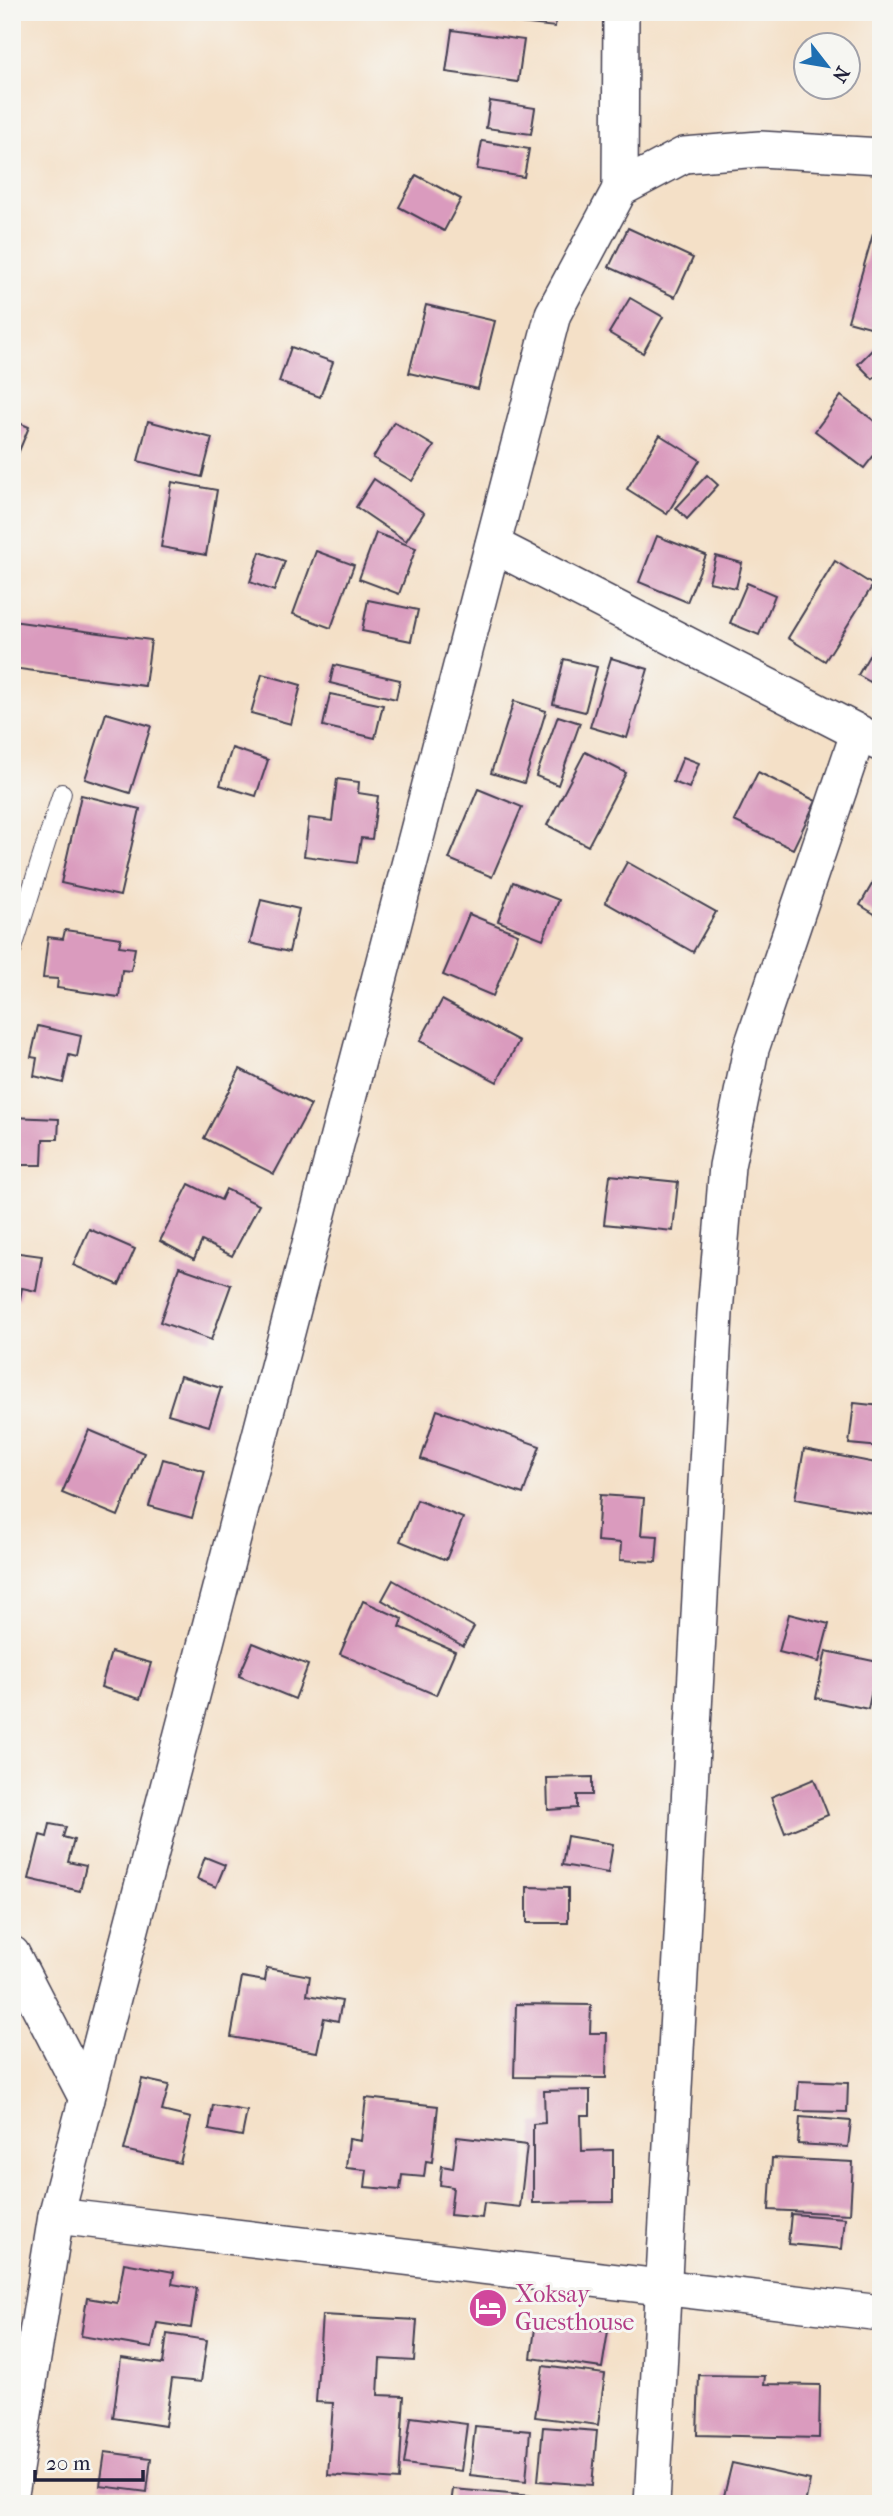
<svg xmlns="http://www.w3.org/2000/svg" width="893" height="2516" font-family="'IM FELL French Canon',serif">
<style>
.building{fill:#da9bbe}
.lines{fill:none;stroke-linecap:round;stroke-linejoin:round}
.service-casing{stroke:#423e50;stroke-width:20}
.minor-casing{stroke:#423e50;stroke-width:38}
.service{stroke:#fff;stroke-width:18}
.minor{stroke:#fff;stroke-width:35}
.labels{text-anchor:middle;dominant-baseline:central;stroke-width:6;stroke-linejoin:round;paint-order:stroke}
.hotel-label{font-size:24px;fill:#b23c85;stroke:#f6f6f2;text-anchor:start}
</style>
<rect width="100%" height="100%" fill="#f6f6f2"/>
<filter id="ink" filterUnits="userSpaceOnUse"><feTurbulence type="fractalNoise" baseFrequency=".0143" numOctaves="2"/><feDisplacementMap in="SourceGraphic" scale="14" xChannelSelector="R" yChannelSelector="G"/><feConvolveMatrix kernelMatrix="1 2 1 2 8 2 1 2 1" color-interpolation-filters="sRGB"/></filter>
<filter id="wash" filterUnits="userSpaceOnUse"><feTurbulence type="fractalNoise" baseFrequency=".00686" numOctaves="4" result="noise"/><feDisplacementMap in="SourceGraphic" scale="28" xChannelSelector="R" yChannelSelector="G"/><feGaussianBlur stdDeviation="1.57" result="paint"/><feColorMatrix in="noise" values="0 0 0 0 0 0 0 0 0 0 0 0 0 0 0 0 0 1.4 0 .05"/><feComposite in="paint" operator="in"/></filter>
<g filter="url(#wash)">
<rect width="100%" height="100%" fill="#f4e0c7"/>
<g id="blocks">
<g class="building">
<path d="M 513,12 L 556,12 L 555,27 L 512,22 Z"/>
<path d="M 452,30 L 524,40 L 518,82 L 446,72 Z"/>
<path d="M 490,101 L 535,108 L 531,134 L 486,128 Z"/>
<path d="M 482,141 L 529,149 L 524,177 L 477,169 Z"/>
<path d="M 416,175 L 461,199 L 444,231 L 399,207 Z"/>
<path d="M 628,228 L 693,258 L 675,297 L 609,267 Z"/>
<path d="M 873,234 L 881,236 L 881,330 L 848,321 Z"/>
<path d="M 630,298 L 663,317 L 643,353 L 609,333 Z"/>
<path d="M 426,305 L 495,321 L 478,389 L 409,373 Z"/>
<path d="M 881,341 L 881,371 L 873,379 L 858,364 Z"/>
<path d="M 291,347 L 333,362 L 320,397 L 279,382 Z"/>
<path d="M 841,396 L 881,426 L 881,446 L 864,468 L 815,431 Z"/>
<path d="M 12,420 L 29,427 L 12,468 Z"/>
<path d="M 148,421 L 212,438 L 202,477 L 138,461 Z"/>
<path d="M 394,422 L 434,446 L 412,481 L 373,458 Z"/>
<path d="M 660,435 L 700,460 L 667,514 L 627,489 Z"/>
<path d="M 707,475 L 718,485 L 687,519 L 676,508 Z"/>
<path d="M 374,479 L 424,513 L 406,541 L 356,507 Z"/>
<path d="M 172,482 L 217,490 L 206,555 L 161,547 Z"/>
<path d="M 376,533 L 416,548 L 399,594 L 359,579 Z"/>
<path d="M 657,536 L 706,555 L 687,602 L 639,582 Z"/>
<path d="M 316,551 L 354,565 L 331,628 L 293,614 Z"/>
<path d="M 260,552 L 285,561 L 274,591 L 250,582 Z"/>
<path d="M 716,556 L 742,563 L 736,588 L 709,582 Z"/>
<path d="M 835,561 L 873,585 L 825,661 L 788,638 Z"/>
<path d="M 747,583 L 775,595 L 759,635 L 730,623 Z"/>
<path d="M 368,600 L 418,610 L 411,641 L 362,631 Z"/>
<path d="M 12,621 L 151,640 L 145,686 L 12,668 Z"/>
<path d="M 881,635 L 881,688 L 858,675 Z"/>
<path d="M 611,658 L 648,669 L 627,738 L 590,727 Z"/>
<path d="M 564,659 L 597,667 L 585,712 L 553,704 Z"/>
<path d="M 334,665 L 400,680 L 396,699 L 330,683 Z"/>
<path d="M 262,674 L 301,685 L 291,724 L 251,713 Z"/>
<path d="M 330,694 L 383,705 L 375,738 L 323,726 Z"/>
<path d="M 514,701 L 546,711 L 524,783 L 491,773 Z"/>
<path d="M 106,713 L 151,726 L 130,793 L 85,779 Z"/>
<path d="M 558,716 L 580,723 L 558,785 L 536,776 Z"/>
<path d="M 232,748 L 268,760 L 256,796 L 220,785 Z"/>
<path d="M 585,752 L 626,773 L 588,846 L 547,825 Z"/>
<path d="M 683,757 L 699,763 L 689,788 L 673,782 Z"/>
<path d="M 758,772 L 816,801 L 793,849 L 734,821 Z"/>
<path d="M 337,779 L 359,782 L 358,793 L 378,796 L 372,839 L 361,838 L 357,863 L 304,856 L 309,818 L 332,821 Z"/>
<path d="M 478,789 L 522,807 L 492,877 L 449,859 Z"/>
<path d="M 81,795 L 140,809 L 120,896 L 61,883 Z"/>
<path d="M 627,862 L 716,912 L 693,952 L 605,902 Z"/>
<path d="M 878,874 L 881,876 L 881,918 L 860,905 Z"/>
<path d="M 513,882 L 559,900 L 543,939 L 498,921 Z"/>
<path d="M 261,900 L 299,909 L 289,952 L 250,943 Z"/>
<path d="M 469,914 L 518,934 L 493,996 L 443,975 Z"/>
<path d="M 65,930 L 121,938 L 119,946 L 135,948 L 131,971 L 122,970 L 119,997 L 57,988 L 58,979 L 43,978 L 48,937 L 63,939 Z"/>
<path d="M 442,1000 L 519,1041 L 497,1082 L 420,1041 Z"/>
<path d="M 38,1026 L 81,1036 L 77,1057 L 69,1055 L 63,1083 L 34,1076 L 37,1058 L 31,1057 Z"/>
<path d="M 240,1069 L 311,1105 L 274,1174 L 204,1138 Z"/>
<path d="M 12,1117 L 59,1119 L 58,1139 L 43,1139 L 42,1165 L 12,1165 Z"/>
<path d="M 610,1175 L 678,1182 L 673,1231 L 604,1224 Z"/>
<path d="M 189,1184 L 221,1200 L 226,1189 L 259,1205 L 232,1256 L 202,1241 L 194,1259 L 160,1241 Z"/>
<path d="M 89,1229 L 135,1249 L 119,1285 L 73,1265 Z"/>
<path d="M 12,1252 L 42,1256 L 36,1291 L 22,1288 L 20,1299 L 12,1298 Z"/>
<path d="M 179,1267 L 231,1285 L 211,1340 L 160,1322 Z"/>
<path d="M 180,1376 L 221,1388 L 209,1426 L 168,1414 Z"/>
<path d="M 854,1403 L 881,1406 L 881,1447 L 849,1444 Z"/>
<path d="M 437,1410 L 540,1446 L 523,1494 L 421,1459 Z"/>
<path d="M 89,1430 L 144,1453 L 118,1516 L 62,1493 Z"/>
<path d="M 804,1449 L 881,1464 L 873,1513 L 795,1499 Z"/>
<path d="M 163,1459 L 205,1471 L 192,1518 L 149,1506 Z"/>
<path d="M 600,1495 L 644,1498 L 641,1535 L 658,1536 L 656,1562 L 620,1560 L 621,1543 L 597,1541 Z"/>
<path d="M 417,1500 L 463,1518 L 446,1560 L 400,1541 Z"/>
<path d="M 393,1580 L 474,1627 L 463,1646 L 382,1600 Z"/>
<path d="M 363,1601 L 403,1619 L 400,1627 L 455,1651 L 436,1695 L 340,1654 Z"/>
<path d="M 789,1614 L 829,1624 L 819,1662 L 779,1652 Z"/>
<path d="M 253,1643 L 308,1665 L 295,1699 L 239,1676 Z"/>
<path d="M 826,1651 L 878,1662 L 868,1709 L 816,1698 Z"/>
<path d="M 111,1652 L 151,1663 L 140,1699 L 101,1687 Z"/>
<path d="M 592,1777 L 592,1795 L 577,1795 L 577,1808 L 548,1810 L 547,1778 Z"/>
<path d="M 814,1779 L 828,1815 L 785,1833 L 771,1797 Z"/>
<path d="M 50,1824 L 66,1827 L 63,1837 L 74,1840 L 68,1862 L 86,1866 L 80,1891 L 29,1879 L 40,1835 L 47,1837 Z"/>
<path d="M 567,1836 L 613,1844 L 608,1873 L 562,1865 Z"/>
<path d="M 205,1857 L 225,1865 L 216,1887 L 197,1879 Z"/>
<path d="M 527,1887 L 568,1888 L 568,1923 L 527,1923 Z"/>
<path d="M 267,1968 L 310,1976 L 307,1995 L 342,2001 L 338,2021 L 324,2018 L 317,2052 L 231,2037 L 242,1977 L 265,1981 Z"/>
<path d="M 516,2004 L 591,2005 L 590,2033 L 607,2033 L 606,2078 L 514,2077 Z"/>
<path d="M 142,2079 L 169,2085 L 162,2111 L 191,2118 L 180,2163 L 124,2150 Z"/>
<path d="M 799,2081 L 848,2083 L 847,2112 L 797,2111 Z"/>
<path d="M 590,2090 L 590,2115 L 581,2115 L 582,2151 L 613,2150 L 613,2202 L 533,2203 L 533,2124 L 545,2123 L 544,2091 Z"/>
<path d="M 366,2098 L 438,2106 L 432,2162 L 426,2161 L 424,2177 L 402,2175 L 400,2190 L 365,2187 L 367,2170 L 346,2168 L 349,2139 L 361,2141 Z"/>
<path d="M 213,2105 L 247,2111 L 242,2136 L 209,2130 Z"/>
<path d="M 800,2117 L 851,2121 L 848,2147 L 798,2144 Z"/>
<path d="M 457,2137 L 527,2145 L 520,2207 L 484,2203 L 482,2218 L 450,2215 L 453,2187 L 440,2185 L 442,2166 L 453,2168 Z"/>
<path d="M 772,2158 L 853,2162 L 850,2214 L 769,2210 Z"/>
<path d="M 791,2214 L 845,2218 L 842,2249 L 788,2244 Z"/>
<path d="M 124,2263 L 174,2272 L 172,2284 L 197,2288 L 191,2328 L 157,2323 L 152,2348 L 81,2336 L 87,2298 L 117,2303 Z"/>
<path d="M 322,2315 L 417,2320 L 414,2361 L 380,2359 L 378,2395 L 404,2396 L 399,2480 L 328,2475 L 333,2403 L 316,2402 Z"/>
<path d="M 536,2321 L 608,2331 L 602,2368 L 531,2358 Z"/>
<path d="M 167,2334 L 207,2340 L 201,2382 L 172,2379 L 165,2426 L 113,2418 L 121,2358 L 163,2364 Z"/>
<path d="M 543,2366 L 605,2374 L 598,2425 L 535,2417 Z"/>
<path d="M 699,2375 L 765,2376 L 764,2384 L 820,2385 L 819,2438 L 697,2435 Z"/>
<path d="M 411,2417 L 467,2424 L 461,2471 L 404,2464 Z"/>
<path d="M 475,2426 L 530,2431 L 526,2481 L 470,2475 Z"/>
<path d="M 543,2427 L 597,2431 L 592,2485 L 538,2481 Z"/>
<path d="M 105,2452 L 151,2458 L 147,2492 L 100,2486 Z"/>
<path d="M 732,2463 L 810,2480 L 805,2504 L 722,2504 Z"/>
<path d="M 453,2489 L 544,2497 L 543,2504 L 451,2504 Z"/>
</g>
</g>
</g>
<g filter="url(#ink)">
<use href="#blocks" fill-opacity="0" stroke="#423e50" stroke-width="2"/>
<g class="lines">
<g class="service-casing">
<path id="service" d="M 12,951 L 62,793"/>
</g>
<g class="minor-casing">
<g id="minor">
<path d="M 620,189 L 621,12"/>
<path d="M 493,545 L 879,743"/>
<path d="M 12,1954 L 87,2099"/>
<path d="M 56,2216 L 881,2313"/>
<path d="M 12,2488 L 56,2216 L 553,314 L 620,189 L 684,155 L 760,149 L 881,156"/>
<path d="M 652,2504 L 715,1313 L 727,1166 L 751,1049 L 858,734"/>
</g>
</g>
<use href="#service" class="service"/>
<use href="#minor" class="minor"/>
</g>
</g>
<defs>
<g id="hotel-disc" transform="scale(2.0125)"><circle r="9.5" fill="#d1479c" stroke="#f6f6f2"/><path d="M-6-4.5h1.5V1H6V5H4.5V3h-9V5H-6ZM-4 0a1.8 1.8 0 1 1 3.6 0ZM.5 0V-2.5h3Q6-2.5 6 0Z" fill="#fff"/></g>
</defs>
<g fill-rule="evenodd">
<use href="#hotel-disc" x="488" y="2308"/>
</g>
<g class="labels">
<g class="hotel-label">
<text x="515" y="2294">Xoksay<tspan x="515" dy="28">Guesthouse</tspan></text>
</g>
</g>
<rect width="893" height="2516" fill="none" stroke="#f6f6f2" stroke-width="42"/>
<g transform="translate(827 66) rotate(121)"><circle r="33" fill="#f6f6f2" stroke="#a1a1a9" stroke-width="2"/>
<path d="M0-5L12 26L0 18L-12 26Z" fill="#1f6fb2"/>
<text y="-10" font-size="19" font-weight="bold" text-anchor="middle" fill="#22223b">N</text>
</g>
<path d="M35 2470v10h108v-10" fill="none" stroke="#22223b" stroke-width="3.5"/>
<text x="46" y="2470" font-size="21" fill="#22223b" stroke="#f6f6f2" stroke-width="5" paint-order="stroke">20 m</text>
</svg>
